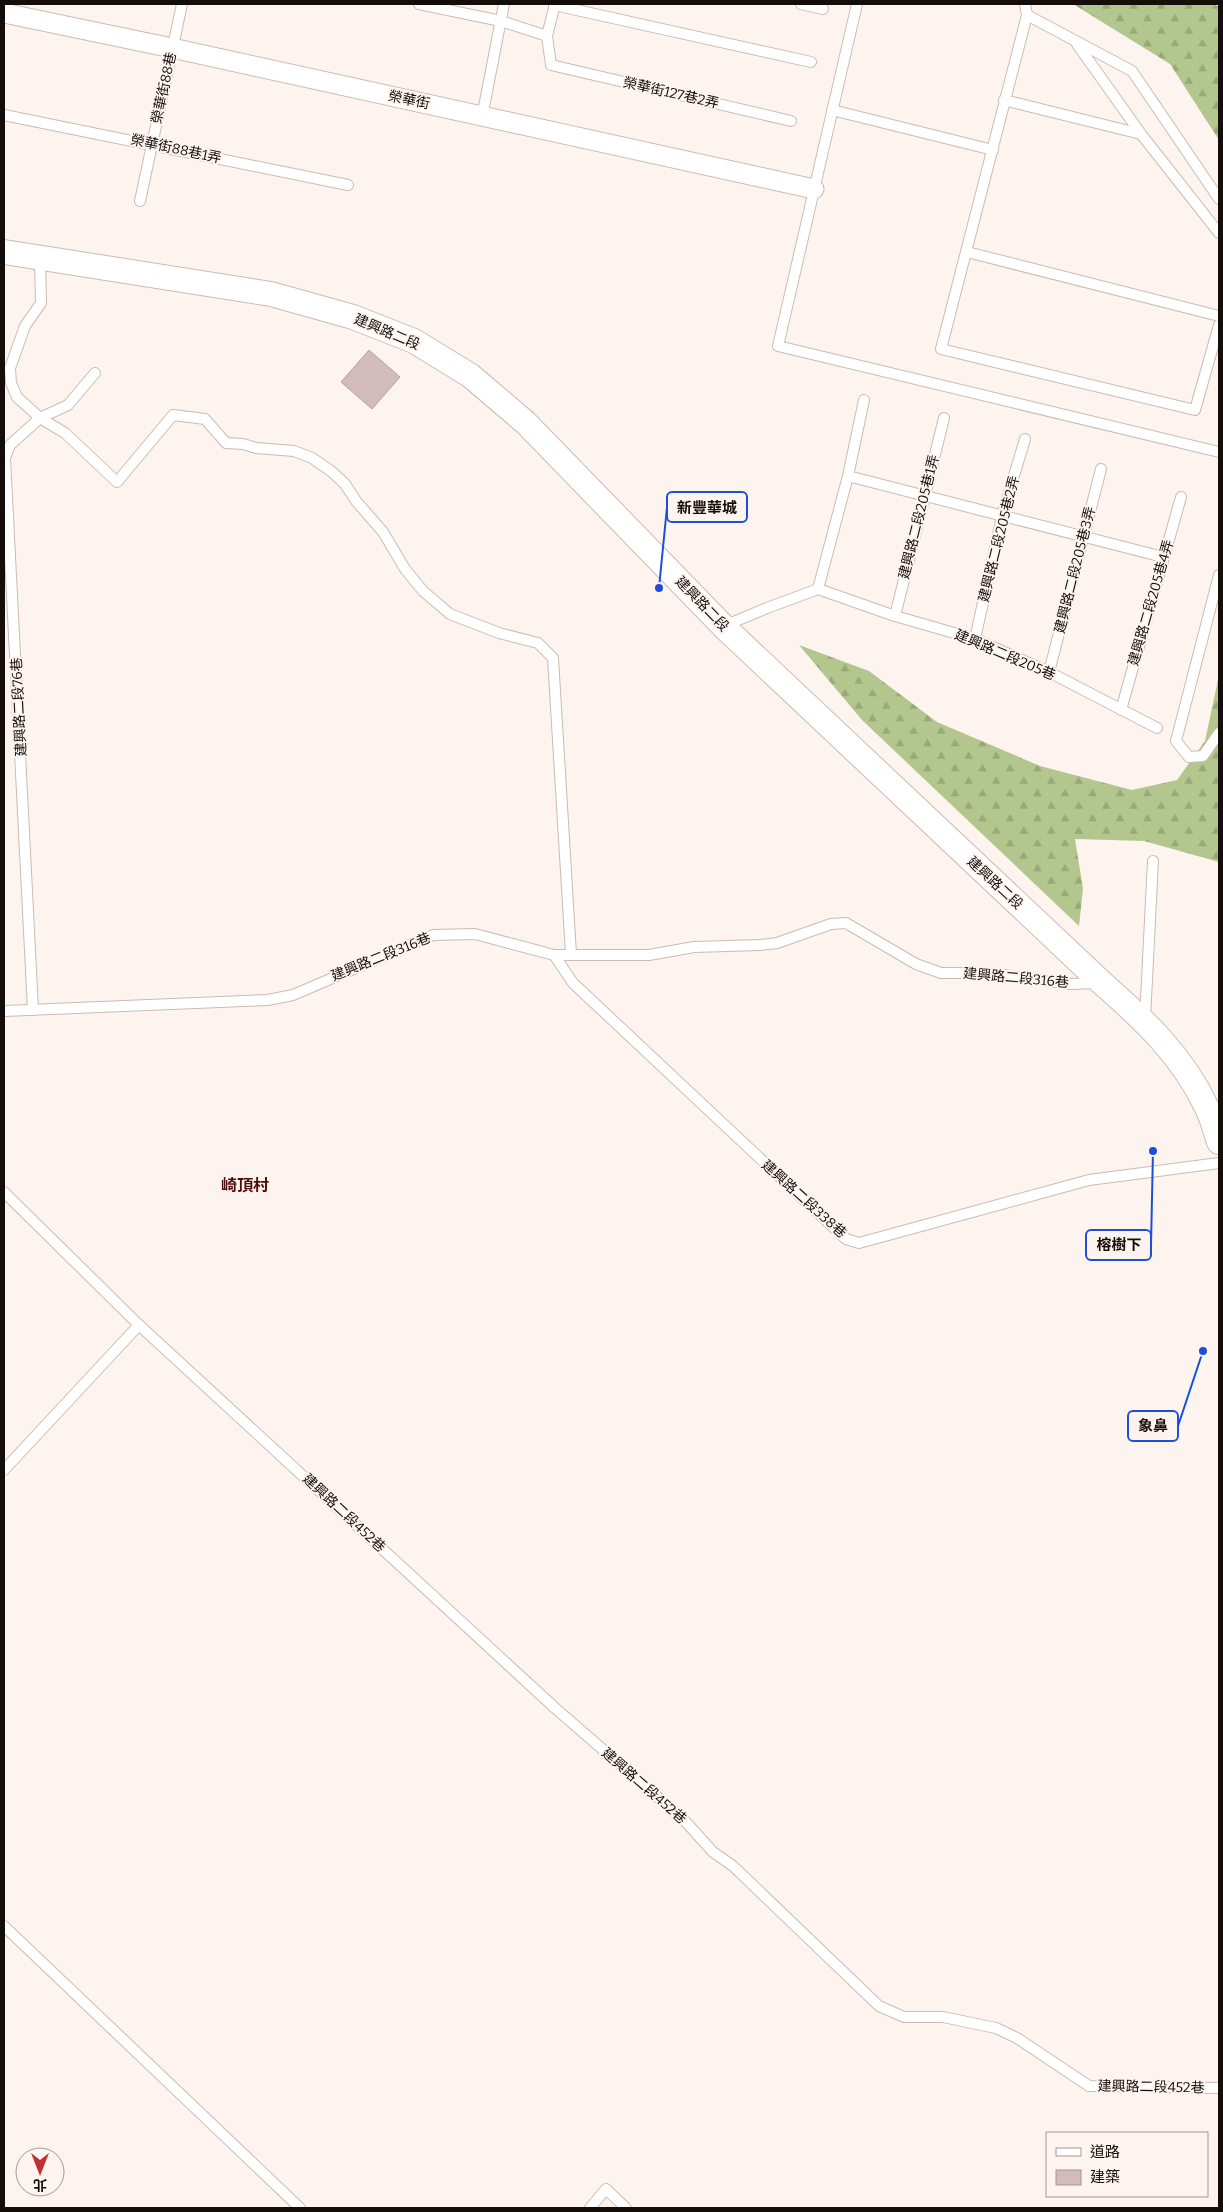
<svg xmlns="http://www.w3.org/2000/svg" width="1223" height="2212" font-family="Bitter,'Noto Sans TC',serif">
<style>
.forest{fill:url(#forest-firs)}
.building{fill:#d2bbba;stroke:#b7a1a0}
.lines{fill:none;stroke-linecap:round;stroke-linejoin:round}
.service-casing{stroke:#cebab1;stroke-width:12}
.minor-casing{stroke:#cebab1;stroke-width:21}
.tertiary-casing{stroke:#cebab1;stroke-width:26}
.service{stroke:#fff;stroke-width:10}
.minor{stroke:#fff;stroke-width:19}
.tertiary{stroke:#fff;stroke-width:24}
.labels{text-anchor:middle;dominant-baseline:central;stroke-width:4;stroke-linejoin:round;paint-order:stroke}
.street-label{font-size:14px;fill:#140d0a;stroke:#fdf4f0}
.quarter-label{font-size:16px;font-weight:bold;fill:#510c0c;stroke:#fdf4f0}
.leader{fill:none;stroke:#1d4ed8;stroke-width:2}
.callout-dot{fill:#1d4ed8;stroke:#fdf4f0;stroke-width:2}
.callout{fill:#fdf4f0;stroke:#1d4ed8;stroke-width:2}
.callout-label{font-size:15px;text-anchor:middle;font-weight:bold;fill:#140d0a}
</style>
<defs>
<pattern id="forest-firs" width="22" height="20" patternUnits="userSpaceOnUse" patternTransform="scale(1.25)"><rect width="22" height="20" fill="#b2c68e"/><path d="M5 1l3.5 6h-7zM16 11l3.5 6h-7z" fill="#98a979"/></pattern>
</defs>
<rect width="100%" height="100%" fill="#fdf4f0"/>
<g class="forest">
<path d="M 1073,4 L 1214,4 L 1219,7 L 1219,140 L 1170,64 Z"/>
<path d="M 799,645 L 869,671 L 937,722 L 1040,766 L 1132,790 L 1177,780 L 1205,741 L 1219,675 L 1219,862 L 1144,841 L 1075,839 L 1083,889 L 1079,926 L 862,720 Z"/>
</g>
<path class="building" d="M 369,350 L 400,377 L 372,409 L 341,382 Z"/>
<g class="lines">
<g class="service-casing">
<g id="service">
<path d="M 419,4 L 501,21 L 547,36"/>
<path d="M 555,4 L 547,36 L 551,65 L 791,121"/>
<path d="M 801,4 L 823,9"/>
<path d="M 857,4 L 778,346 L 1219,452"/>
<path d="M 1025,4 L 1027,15 L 941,349 L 1195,410 L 1219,325"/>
<path d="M 554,5 L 811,62"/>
<path d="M 1027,15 L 1132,71 L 1219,199"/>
<path d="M 1077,44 L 1141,134 L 1219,233"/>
<path d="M 1004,100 L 1141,134"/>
<path d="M 832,110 L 993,150"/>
<path d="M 4,115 L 348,185"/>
<path d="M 482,117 L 504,4"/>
<path d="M 140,201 L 182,4"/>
<path d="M 967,252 L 1219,316"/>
<path d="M 40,258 L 41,303 L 25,326 L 10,368 L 11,383 L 17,397 L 40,418 L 65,433 L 117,482 L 173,415 L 205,419 L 226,443 L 243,444 L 256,448 L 294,451 L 312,458 L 331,471 L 345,484 L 356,501 L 383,532 L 405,569 L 423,591 L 450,614 L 499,633 L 538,643 L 553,658 L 571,954"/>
<path d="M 848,476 L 1163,557"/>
<path d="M 1219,575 L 1176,741 L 1189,757 L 1203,756 L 1219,733"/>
<path d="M 818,589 L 848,476 L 864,400"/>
<path d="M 895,616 L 944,418"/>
<path d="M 724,626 L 767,608 L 818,589 L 895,616 L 975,639 L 1049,672 L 1157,728"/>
<path d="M 975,639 L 1002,516 L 1025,439"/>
<path d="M 1049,672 L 1101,469"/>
<path d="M 1121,710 L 1181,497"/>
<path d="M 554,955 L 573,983 L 846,1239 L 859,1243 L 1089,1180 L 1219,1163"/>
<path d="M 33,1010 L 5,458 L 10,445 L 40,418 L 68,405 L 95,373"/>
<path d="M 4,1011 L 268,1000 L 293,995 L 433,935 L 475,934 L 554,955 L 649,955 L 694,947 L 760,945 L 777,943 L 831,924 L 846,923 L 916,964 L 941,973 L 989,973 L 1070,984 L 1098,983"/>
<path d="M 1145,1019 L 1153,861"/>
<path d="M 4,1192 L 139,1325 L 555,1708 L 684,1820 L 713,1852 L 733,1866 L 879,2006 L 904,2017 L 943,2017 L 996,2028 L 1017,2038 L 1089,2086 L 1219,2088"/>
<path d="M 4,1470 L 139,1325"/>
<path d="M 4,1926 L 300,2208"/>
<path d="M 590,2208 L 606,2189 L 626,2208"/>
</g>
</g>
<g class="minor-casing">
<path id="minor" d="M 4,13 L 172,48 L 814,189"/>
</g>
<g class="tertiary-casing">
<path id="tertiary" d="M 4,252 L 271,294 L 353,317 L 414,341 L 471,376 L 526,423 L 724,627 L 1102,983 C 1143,1019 1182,1055 1206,1106 C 1212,1117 1215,1130 1219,1142"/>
</g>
<use href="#service" class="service"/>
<use href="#minor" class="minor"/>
<use href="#tertiary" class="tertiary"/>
</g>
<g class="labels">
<g class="street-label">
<text transform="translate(164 88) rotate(-78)">榮華街88巷</text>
<text transform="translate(671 93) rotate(13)">榮華街127巷2弄</text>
<text transform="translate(409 100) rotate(12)">榮華街</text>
<text transform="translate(176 149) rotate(12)">榮華街88巷1弄</text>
<text transform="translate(387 332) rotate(23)">建興路二段</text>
<text transform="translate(919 517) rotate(-76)">建興路二段205巷1弄</text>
<text transform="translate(999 539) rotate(-76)">建興路二段205巷2弄</text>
<text transform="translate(1075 570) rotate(-76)">建興路二段205巷3弄</text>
<text transform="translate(1151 603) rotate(-74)">建興路二段205巷4弄</text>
<text transform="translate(702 604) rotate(46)">建興路二段</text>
<text transform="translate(1005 655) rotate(23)">建興路二段205巷</text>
<text transform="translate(19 707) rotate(-93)">建興路二段76巷</text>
<text transform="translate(995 883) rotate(43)">建興路二段</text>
<text transform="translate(381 957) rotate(-22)">建興路二段316巷</text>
<text transform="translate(1016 978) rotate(5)">建興路二段316巷</text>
<text transform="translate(804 1199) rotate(42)">建興路二段338巷</text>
<text transform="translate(344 1513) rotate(43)">建興路二段452巷</text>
<text transform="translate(644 1786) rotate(41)">建興路二段452巷</text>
<text transform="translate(1151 2087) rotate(1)">建興路二段452巷</text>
</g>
<g class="quarter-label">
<text x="245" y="1185">崎頂村</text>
</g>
</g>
<path class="leader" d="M659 588L667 507M1153 1151L1151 1245M1203 1351L1178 1426"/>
<g class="callout-dot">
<circle cx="659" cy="588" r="5"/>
<circle cx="1153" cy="1151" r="5"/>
<circle cx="1203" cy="1351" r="5"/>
</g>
<g class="callout">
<rect x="667" y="492" width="80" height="30" rx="5"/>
<rect x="1086" y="1230" width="65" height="30" rx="5"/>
<rect x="1128" y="1411" width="50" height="30" rx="5"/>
</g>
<g class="callout-label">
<text x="707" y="513">新豐華城</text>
<text x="1119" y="1250">榕樹下</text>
<text x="1153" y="1431">象鼻</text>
</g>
<rect width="1223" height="2212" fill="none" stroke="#140d0a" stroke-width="10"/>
<rect x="1046" y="2132" width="162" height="65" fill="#fdf4f0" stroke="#a09894"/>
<rect x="1056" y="2148" width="25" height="8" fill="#ffffff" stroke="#a09894"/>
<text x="1090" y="2157" font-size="15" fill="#140d0a">道路</text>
<rect x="1056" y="2170" width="25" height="15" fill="#d2bbba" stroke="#a09894"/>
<text x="1090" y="2182" font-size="15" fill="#140d0a">建築</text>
<g transform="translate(40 2172) rotate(180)"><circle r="24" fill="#fdf4f0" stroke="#a09894"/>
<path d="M0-4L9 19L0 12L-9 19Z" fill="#c0312f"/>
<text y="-8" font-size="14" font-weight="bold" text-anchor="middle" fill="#140d0a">北</text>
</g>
</svg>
